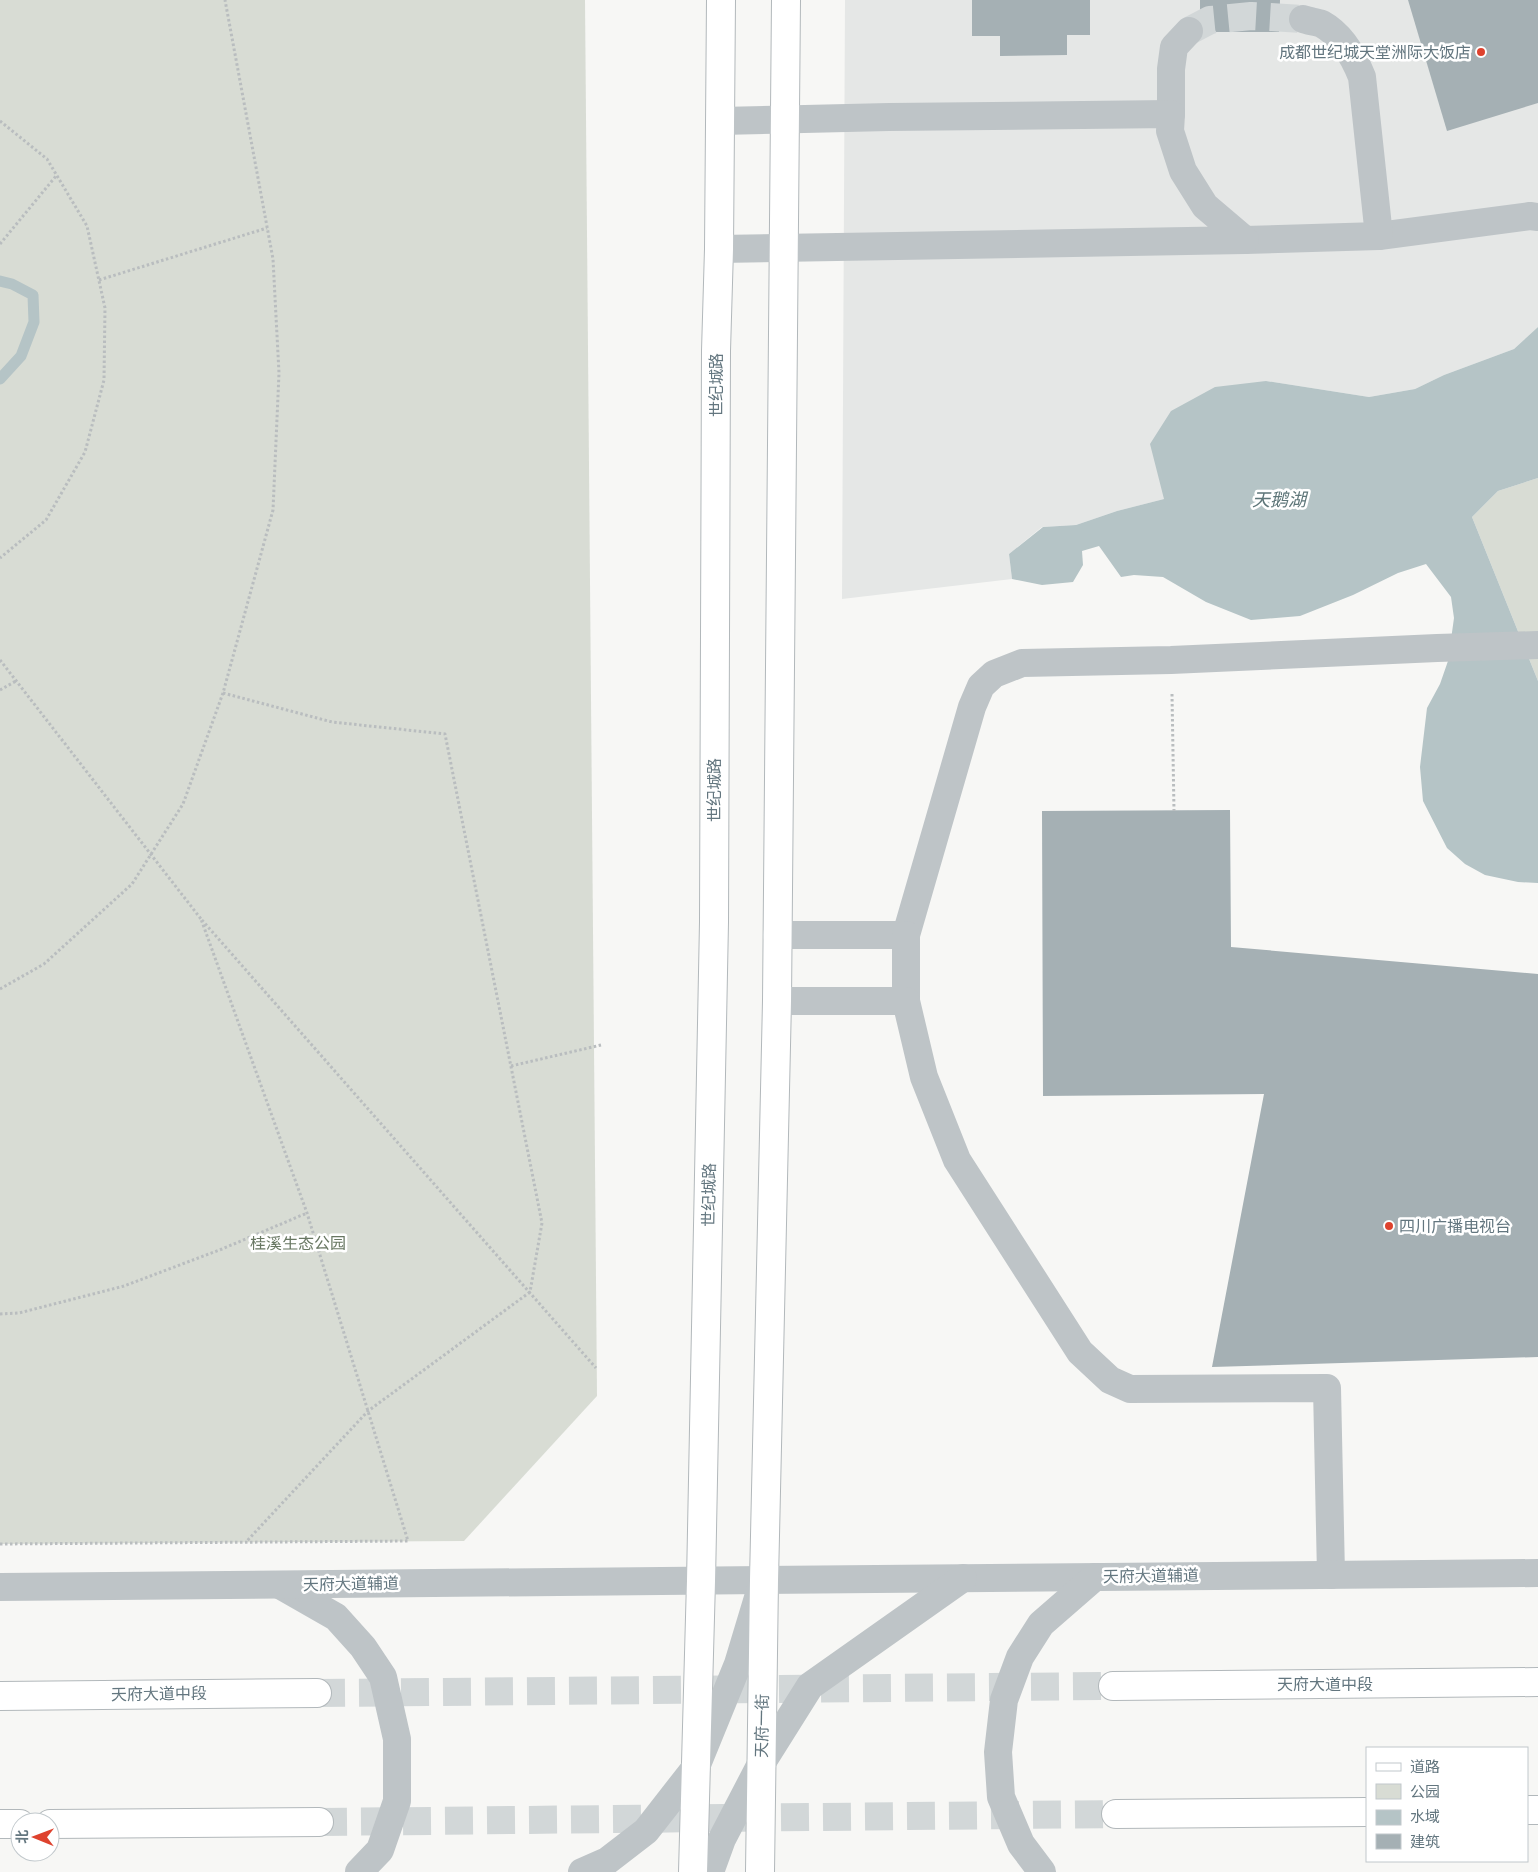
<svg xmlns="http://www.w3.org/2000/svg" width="1538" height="1872" font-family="Roboto,'Noto Sans SC',sans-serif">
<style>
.built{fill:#e5e7e6}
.green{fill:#d8dcd4}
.water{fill:#b5c4c6}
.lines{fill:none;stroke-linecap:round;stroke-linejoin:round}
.stream{stroke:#b5c4c6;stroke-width:11}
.building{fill:#a5b0b4}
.minor-tunnel{stroke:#d2d7d8;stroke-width:28;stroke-dasharray:28 14;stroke-linecap:butt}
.major-tunnel{stroke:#d2d7d8;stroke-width:28;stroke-dasharray:28 14;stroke-linecap:butt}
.major-casing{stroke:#b2b8bb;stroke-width:30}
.path{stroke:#b9bdbf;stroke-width:3;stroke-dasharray:2.5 2.5;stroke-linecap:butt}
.minor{stroke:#bec4c7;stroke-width:28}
.major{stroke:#fff;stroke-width:28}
.poi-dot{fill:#de422e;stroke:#fff;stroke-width:2}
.labels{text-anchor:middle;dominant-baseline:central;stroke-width:5;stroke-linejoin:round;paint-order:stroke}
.poi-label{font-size:16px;fill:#63767f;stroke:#fff;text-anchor:end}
.street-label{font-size:16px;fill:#63767f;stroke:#fff}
.park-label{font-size:16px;fill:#687762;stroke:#fff}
.water-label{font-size:18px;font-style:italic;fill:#5e7679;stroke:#fff}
</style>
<rect width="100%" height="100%" fill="#f7f7f5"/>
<path class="built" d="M 845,0 L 1538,0 L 1538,327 L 1514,349 L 1444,375 L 1415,389 L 1369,397 L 1266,381 L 1164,499 L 1117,511 L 1076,525 L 1042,527 L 1009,554 L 1012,579 L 842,599 Z"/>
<g class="green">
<path d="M 0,0 L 585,0 L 597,1396 L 464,1541 L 0,1544 Z"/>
<path d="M 1538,478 L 1538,681 L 1472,517 L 1498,491 Z"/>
</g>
<path class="water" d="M 1538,327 L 1538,478 L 1498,491 L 1472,517 L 1538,681 L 1538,883 L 1518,882 L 1485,875 L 1465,864 L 1447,848 L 1423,801 L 1420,767 L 1427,708 L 1440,684 L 1448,661 L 1454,618 L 1451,597 L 1426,564 L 1398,573 L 1353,595 L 1300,616 L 1251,620 L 1206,602 L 1163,577 L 1134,575 L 1121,577 L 1099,546 L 1082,551 L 1083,565 L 1073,582 L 1042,585 L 1012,579 L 1009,554 L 1043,527 L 1076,525 L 1117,511 L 1164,499 L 1150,444 L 1171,411 L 1215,387 L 1266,381 L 1369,397 L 1415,389 L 1444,375 L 1514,349 Z"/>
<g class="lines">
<path class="stream" d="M 0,281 L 12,284 L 33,295 L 34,322 L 21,356 L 0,379"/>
</g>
<g class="building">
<path d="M 972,0 L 1090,0 L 1090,35 L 1067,35 L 1067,55 L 1000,56 L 1000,36 L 972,36 Z"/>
<path d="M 1200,0 L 1280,0 L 1279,32 L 1200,32 Z"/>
<path d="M 1408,0 L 1538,0 L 1538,103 L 1447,131 Z"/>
<path d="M 1230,810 L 1231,947 L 1538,974 L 1538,1357 L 1212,1367 L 1264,1094 L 1043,1096 L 1042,811 Z"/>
</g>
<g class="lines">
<path class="minor-tunnel" d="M 1189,31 L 1210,20 L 1251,16 L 1303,19"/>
<g class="major-tunnel">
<path d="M 317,1693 L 1113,1686"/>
<path d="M 319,1822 L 1116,1814"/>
</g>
<g class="major-casing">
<g id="major">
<path d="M 1113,1686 L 1538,1682"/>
<path d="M 0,1696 L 317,1693"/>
<path d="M 1527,1810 L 1538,1810"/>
<path d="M 1116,1814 L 1367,1812"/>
<path d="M 0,1824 L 20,1824"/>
<path d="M 50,1824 L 319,1822"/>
<path d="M 693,1872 L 701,1581 L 714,922 L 716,351 L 719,249 L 721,0"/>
<path d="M 760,1872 L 764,1580 L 777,1001 L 786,0"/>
</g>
</g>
<g class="path">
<path d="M 0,121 L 47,159 L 87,226 L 105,308 L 104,380 L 85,452 L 46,520 L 0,558"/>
<path d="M 0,244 L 56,176"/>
<path d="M 99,280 L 267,228"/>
<path d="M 0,660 L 201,919"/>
<path d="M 0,690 L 16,681"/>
<path d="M 223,693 L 332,722 L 445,734 L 542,1223 L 530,1292 L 368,1411 L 246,1542"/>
<path d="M 1172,694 L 1174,811"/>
<path d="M 0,989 L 44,964 L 132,884 L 183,804 L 223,693 L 273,510 L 279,373 L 273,259 L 225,0"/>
<path d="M 511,1066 L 601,1045"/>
<path d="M 0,1314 L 19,1313 L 124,1286 L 222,1249 L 307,1213"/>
<path d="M 0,1544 L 408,1541 L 307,1213 L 201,919 L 596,1368"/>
</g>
<g class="minor">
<path d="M 1171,114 L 1171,69 L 1174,47 L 1189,31"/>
<path d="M 1379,236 L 1530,216 L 1538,217"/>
<path d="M 1245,240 L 1379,236 L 1362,77 C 1354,57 1342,35 1322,24 C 1316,22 1308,21 1303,19"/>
<path d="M 719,249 L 1245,240 L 1205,206 L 1183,171 L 1170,131 L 1171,114 L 889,117 L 720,121"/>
<path d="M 777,935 L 906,935 L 972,707 L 981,686 L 994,674 L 1022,663 L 1171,660 L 1437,648 L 1538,645"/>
<path d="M 906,935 L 906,1001"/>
<path d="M 777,1001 L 906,1001 L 924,1077 L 957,1160 L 1080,1352 L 1110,1380 L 1130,1389 L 1327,1388 L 1331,1575"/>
<path d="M 280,1585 L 336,1617 L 363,1647 L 383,1677 L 397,1739 L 397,1801 L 380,1850 L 359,1872"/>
<path d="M 0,1587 L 1538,1573"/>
<path d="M 582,1872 L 607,1861 L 646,1831 L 696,1767 L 738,1664 L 760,1591"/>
<path d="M 710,1872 L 722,1839 L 761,1764 L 810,1686 L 963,1578"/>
<path d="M 1042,1872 L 1021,1844 L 1001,1797 L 998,1752 L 1004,1700 L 1020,1657 L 1041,1624 L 1095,1577"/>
</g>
<use href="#major" class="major"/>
</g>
<g class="poi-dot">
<circle cx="1481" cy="52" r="5"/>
<circle cx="1389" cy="1226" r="5"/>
</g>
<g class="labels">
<g class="poi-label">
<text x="1471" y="52">成都世纪城天堂洲际大饭店</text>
<text x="1399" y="1226" text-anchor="start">四川广播电视台</text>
</g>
<g class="street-label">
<text transform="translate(716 385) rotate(-90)">世纪城路</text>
<text transform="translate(714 790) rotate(-90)">世纪城路</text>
<text transform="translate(709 1195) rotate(-89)">世纪城路</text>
<text transform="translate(1151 1576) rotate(-1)">天府大道辅道</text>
<text transform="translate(351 1584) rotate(-1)">天府大道辅道</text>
<text x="1325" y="1684">天府大道中段</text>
<text transform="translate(159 1694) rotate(-1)">天府大道中段</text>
<text transform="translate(762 1726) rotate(-89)">天府一街</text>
</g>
<g class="park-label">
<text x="298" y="1243">桂溪生态公园</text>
</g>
<g class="water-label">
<text x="1279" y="499">天鹅湖</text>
</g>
</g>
<rect x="1366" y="1747" width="162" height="115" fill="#ffffff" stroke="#c1c8cc"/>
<rect x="1376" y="1763" width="25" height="8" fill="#ffffff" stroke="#c1c8cc"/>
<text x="1410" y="1772" font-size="15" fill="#63767f">道路</text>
<rect x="1376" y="1784" width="25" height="15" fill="#d8dcd4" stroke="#c1c8cc"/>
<text x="1410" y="1797" font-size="15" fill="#63767f">公园</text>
<rect x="1376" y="1810" width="25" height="15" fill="#b5c4c6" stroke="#c1c8cc"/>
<text x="1410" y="1822" font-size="15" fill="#63767f">水域</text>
<rect x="1376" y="1834" width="25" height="15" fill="#a5b0b4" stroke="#c1c8cc"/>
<text x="1410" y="1847" font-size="15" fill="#63767f">建筑</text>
<g transform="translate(35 1837) rotate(271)"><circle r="24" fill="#ffffff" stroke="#c1c8cc"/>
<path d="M0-4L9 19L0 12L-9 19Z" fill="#de422e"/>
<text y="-8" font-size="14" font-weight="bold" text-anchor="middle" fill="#63767f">北</text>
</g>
</svg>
